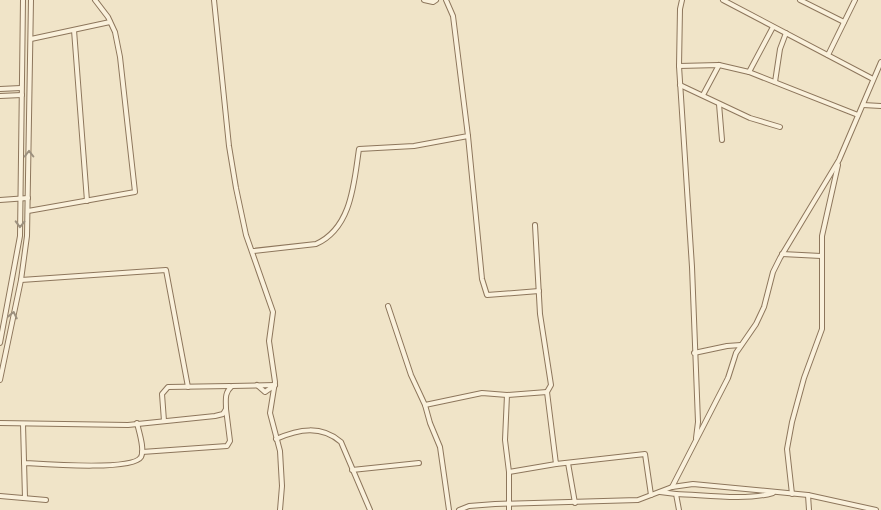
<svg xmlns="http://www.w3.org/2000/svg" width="881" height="510" font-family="Spectral,serif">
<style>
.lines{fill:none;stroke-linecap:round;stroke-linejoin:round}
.minor-casing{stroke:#8d765c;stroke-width:6}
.minor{stroke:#faf1dc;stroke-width:4}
.oneway{stroke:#9c907e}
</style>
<rect width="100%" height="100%" fill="#f0e4c8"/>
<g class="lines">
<g class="minor-casing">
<g id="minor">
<path d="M 214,0 L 229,146 L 236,188 L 246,235 L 273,312 L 269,341 L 275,382 L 270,413 L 280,451 L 282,486 L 280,510"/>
<path d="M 424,0 L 433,2 L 436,0"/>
<path d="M 682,0 L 680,9 L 679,66 L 719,65 L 749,72 L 773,27"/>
<path d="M 723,0 L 873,79"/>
<path d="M 800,0 L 844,22"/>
<path d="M 74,30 L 87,201"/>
<path d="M 31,39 L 110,22"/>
<path d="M 828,55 L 855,0"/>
<path d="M 679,66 L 692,267 L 698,422 L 696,438"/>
<path d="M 749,72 L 858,115"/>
<path d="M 775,82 L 780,49 L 786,33"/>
<path d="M 680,85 L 750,118 L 780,127"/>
<path d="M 0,89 L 21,88"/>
<path d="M 703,95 L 719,65"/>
<path d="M 0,96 L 22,95"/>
<path d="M 719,104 L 722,140"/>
<path d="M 863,105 L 881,106"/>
<path d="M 468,136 L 482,279 L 487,295 L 539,291"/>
<path d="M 0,200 L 28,198"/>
<path d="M 28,211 L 135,192 L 120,57 L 115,32 L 108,17 L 95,0"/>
<path d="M 535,225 L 540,314 L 551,385 L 547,392"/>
<path d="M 253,251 L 316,244 C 352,228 354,182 359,149 L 414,146 L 468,136 L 453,16 L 446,0"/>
<path d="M 782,254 L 821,256"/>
<path d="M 21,280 L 166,270 L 188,387"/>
<path d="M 388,306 L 411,375 L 425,405 L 430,423 L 440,447 L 449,510"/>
<path d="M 0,343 L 20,236 L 23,0"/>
<path d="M 694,353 L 727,346 L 741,345"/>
<path d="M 0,380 L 21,280 L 27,236 L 31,0"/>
<path d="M 257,385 L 265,392 L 275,385"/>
<path d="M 425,405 L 482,393 L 507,395"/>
<path d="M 164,421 L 162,394 L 168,387 L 230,386"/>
<path d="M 0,423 L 128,425 L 215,416 L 223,414 L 226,409 C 226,400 224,393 232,386 L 275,385"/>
<path d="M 23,424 L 25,498"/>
<path d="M 276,439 C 299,429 321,425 341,442 L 370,510"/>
<path d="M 142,452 L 227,446 L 230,441 L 226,409"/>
<path d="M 24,463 C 42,464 133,471 141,457 C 145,449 139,432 137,423"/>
<path d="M 568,463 L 575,503"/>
<path d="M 352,470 L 419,463"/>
<path d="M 509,472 L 556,464"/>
<path d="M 672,487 L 728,378 L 736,353 L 756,324 L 764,307 L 773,272 L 780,258 L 839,160 L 881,62"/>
<path d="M 660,492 L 676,494 L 679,510"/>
<path d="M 676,494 C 705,495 746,501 773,493"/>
<path d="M 792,494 L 787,449 L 792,422 L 804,378 L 822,329 L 822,236 L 838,165"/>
<path d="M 808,495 L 809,510"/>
<path d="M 0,496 L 46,500"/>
<path d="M 459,510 L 469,506 L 495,504 L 638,500 L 672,487 L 693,484 L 808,495 L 876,510"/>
<path d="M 509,510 L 509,472 L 505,440 L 507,395 L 547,392 L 556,464 L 645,454 L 651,495"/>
</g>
</g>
<use href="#minor" class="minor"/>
</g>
<defs><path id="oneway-chevron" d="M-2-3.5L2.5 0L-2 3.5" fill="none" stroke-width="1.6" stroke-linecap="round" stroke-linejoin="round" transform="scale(1.25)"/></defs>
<g class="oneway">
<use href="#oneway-chevron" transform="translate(29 154) rotate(-90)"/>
<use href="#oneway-chevron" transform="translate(20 224) rotate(91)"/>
<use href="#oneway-chevron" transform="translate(13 315) rotate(-78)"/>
</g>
</svg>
